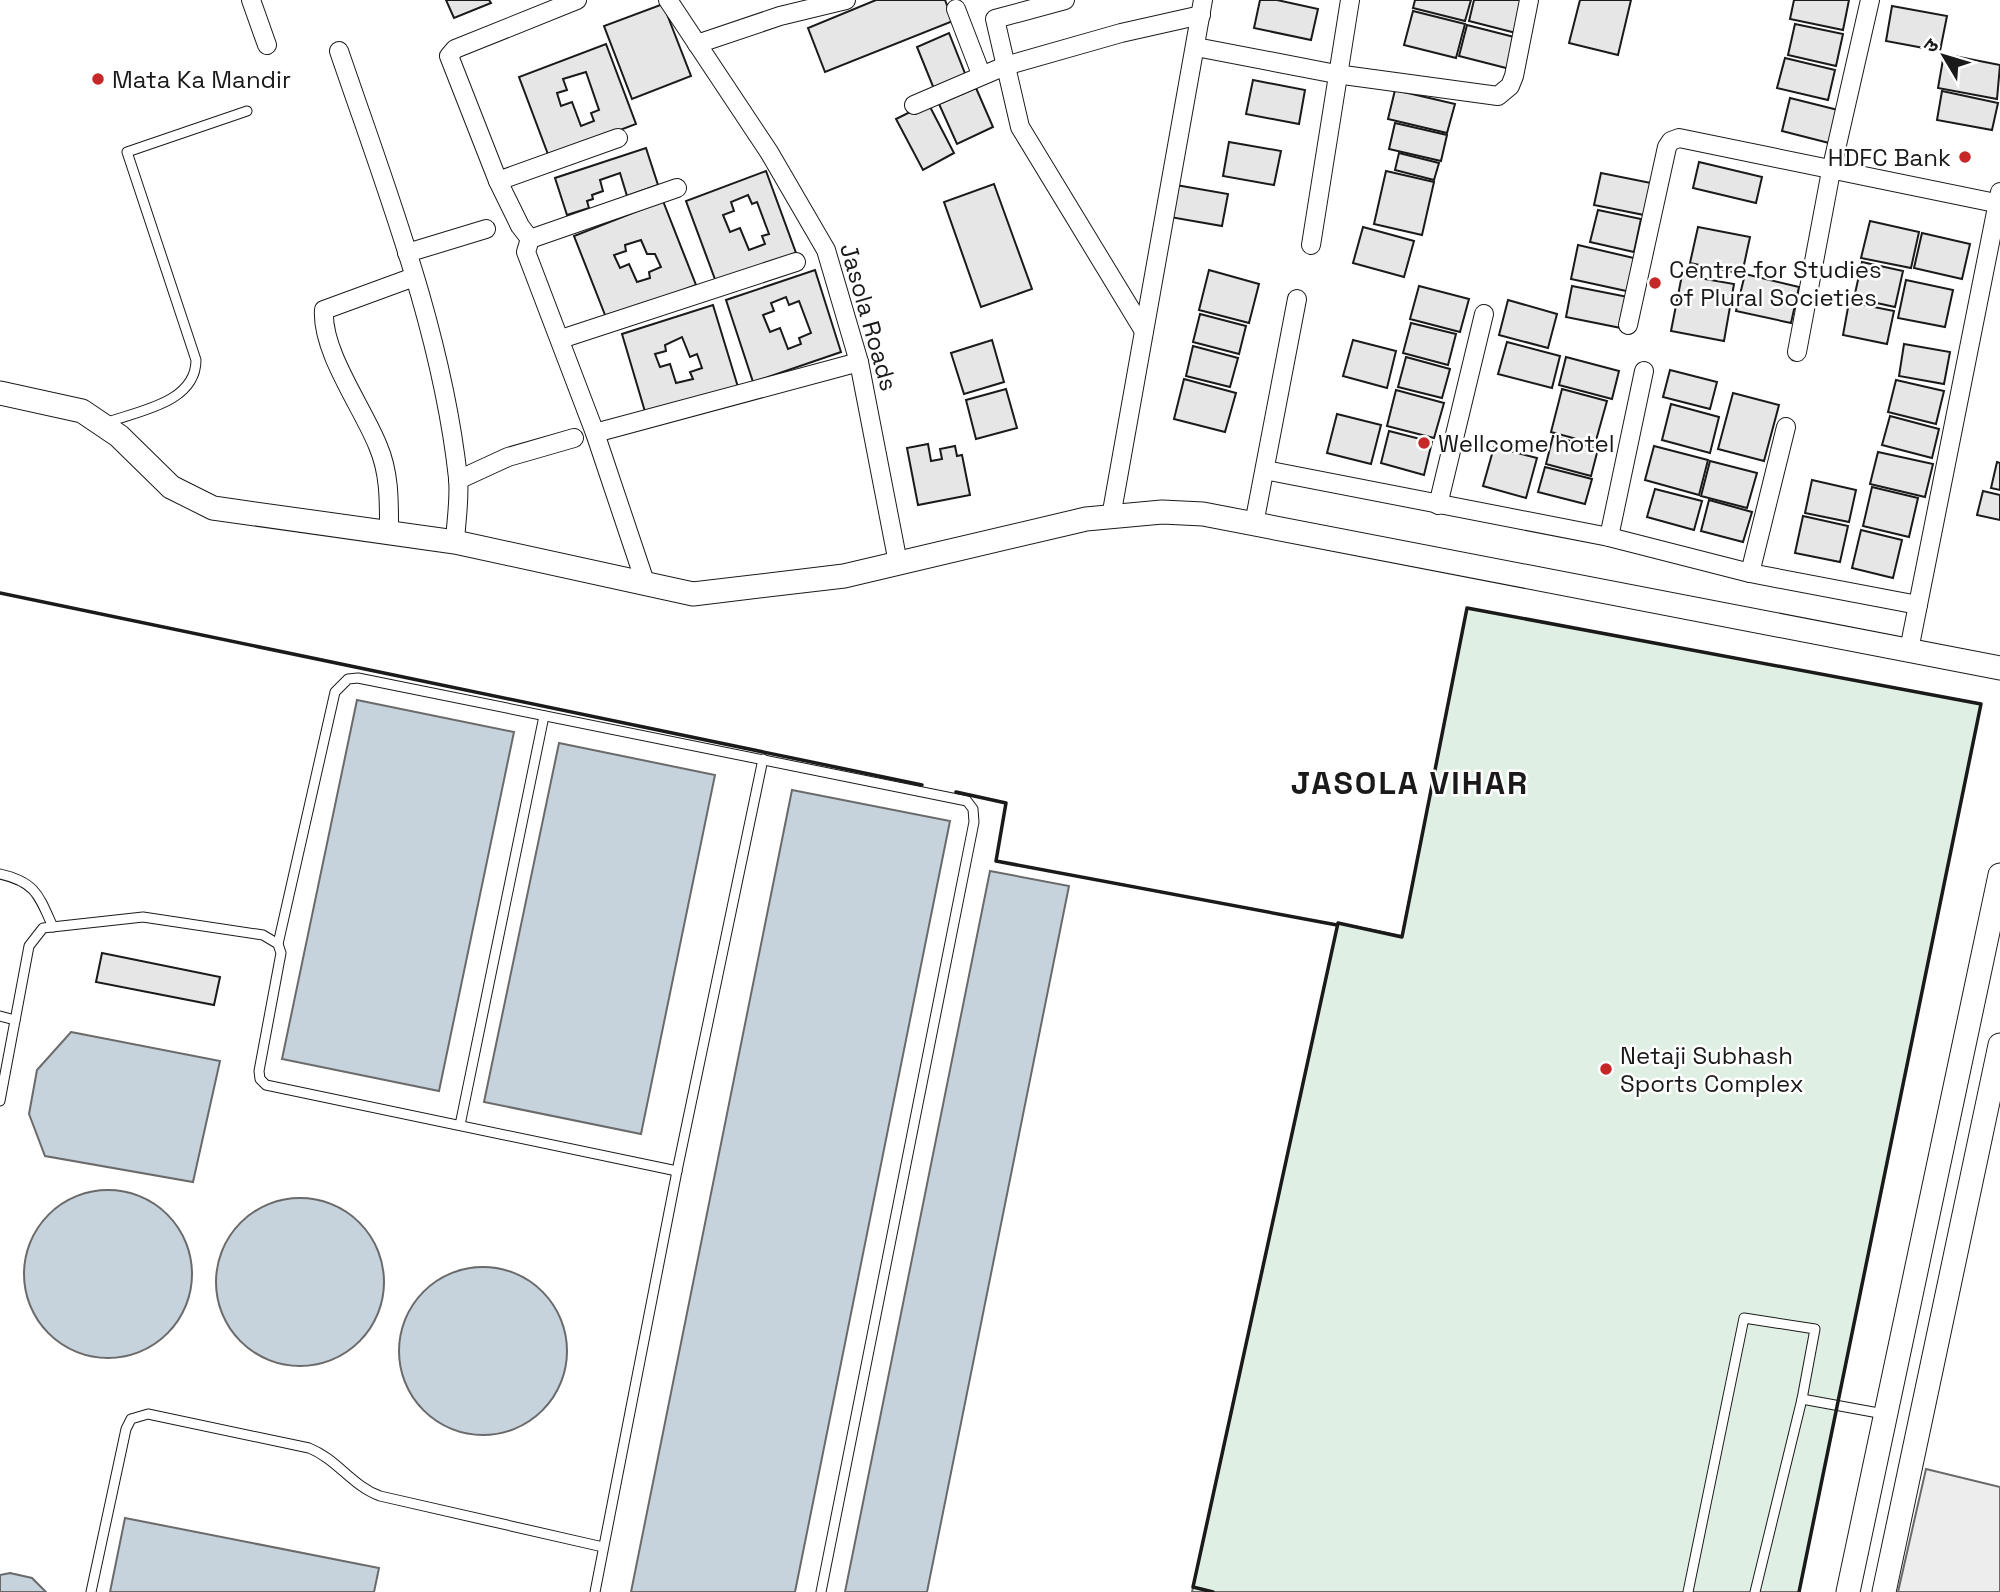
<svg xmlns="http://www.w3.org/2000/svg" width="2000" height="1592" font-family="'Space Grotesk','Noto Sans Devanagari',sans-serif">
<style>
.green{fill:#e0efe3;stroke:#6a6a6a;stroke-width:2}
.parking{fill:#ededed;stroke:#6a6a6a;stroke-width:2}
.water{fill:#c6d2dc;stroke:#6a6a6a;stroke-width:2}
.building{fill:#e6e6e6;stroke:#1a1a1a;stroke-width:2;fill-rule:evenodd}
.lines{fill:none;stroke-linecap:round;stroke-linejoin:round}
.service-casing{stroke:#1a1a1a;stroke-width:11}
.minor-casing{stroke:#1a1a1a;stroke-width:20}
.tertiary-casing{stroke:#1a1a1a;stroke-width:25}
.service{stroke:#fff;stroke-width:9}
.minor{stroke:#fff;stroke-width:18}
.tertiary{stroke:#fff;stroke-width:23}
.wall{stroke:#1a1a1a;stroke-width:3.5}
.poi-dot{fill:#c62828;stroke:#fff;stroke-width:2.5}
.labels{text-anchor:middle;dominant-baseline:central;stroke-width:5;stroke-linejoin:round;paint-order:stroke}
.poi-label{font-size:24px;fill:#1a1a1a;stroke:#fff;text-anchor:start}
.street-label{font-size:24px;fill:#1a1a1a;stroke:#fff}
.district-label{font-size:32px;font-weight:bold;letter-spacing:2px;fill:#1a1a1a;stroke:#fff}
</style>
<rect width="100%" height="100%" fill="#fff"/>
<path class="green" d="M 1467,608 L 1981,704 L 1799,1592 L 1192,1592 L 1338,923 L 1402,936 Z"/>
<path class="parking" d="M 1926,1469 L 2000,1487 L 2000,1592 L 1898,1592 Z"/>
<g class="water">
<path d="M 357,700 L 514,732 L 439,1091 L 282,1059 Z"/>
<path d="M 559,743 L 715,775 L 641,1134 L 484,1102 Z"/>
<path d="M 792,790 L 950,821 L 795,1592 L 631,1592 Z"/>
<path d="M 990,871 L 1069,886 L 927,1592 L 845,1592 Z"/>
<path d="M 71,1032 L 220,1061 L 193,1182 L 45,1156 L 29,1114 L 37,1070 Z"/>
<circle cx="108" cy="1274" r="84"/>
<circle cx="300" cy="1282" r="84"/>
<circle cx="483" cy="1351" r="84"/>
<path d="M 125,1518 L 379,1568 L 374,1592 L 110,1592 Z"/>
<path d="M 10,1573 L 32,1578 L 46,1592 L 0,1592 L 0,1575 Z"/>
</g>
<g class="building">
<path d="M 446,0 L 489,0 L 491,3 L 454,18 Z"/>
<path d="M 876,0 L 945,0 L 953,21 L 825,72 L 808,28 Z"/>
<path d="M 1260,0 L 1277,0 L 1318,9 L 1311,40 L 1254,28 Z"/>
<path d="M 1415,0 L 1471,0 L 1465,21 L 1413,8 Z"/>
<path d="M 1474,0 L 1524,0 L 1516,33 L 1469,21 Z"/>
<path d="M 1580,0 L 1631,0 L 1618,55 L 1569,43 Z"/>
<path d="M 1794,0 L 1849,0 L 1843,30 L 1790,19 Z"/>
<path d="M 663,4 L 691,76 L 632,99 L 604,26 Z"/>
<path d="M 1892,6 L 1947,16 L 1940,51 L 1886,41 Z"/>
<path d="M 1413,11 L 1465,24 L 1456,58 L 1404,45 Z"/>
<path d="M 1795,24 L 1843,34 L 1836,66 L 1788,55 Z"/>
<path d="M 1467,25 L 1518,38 L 1510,69 L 1459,56 Z"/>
<path d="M 949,33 L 966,76 L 934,89 L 917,47 Z"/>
<path d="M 606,44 L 636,124 L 549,157 L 519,77 ZM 586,72 L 599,110 L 591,113 L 594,121 L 581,126 L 572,102 L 561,106 L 557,93 L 567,90 L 563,79 Z"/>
<path d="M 1944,54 L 2000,65 L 1997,99 L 1938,88 Z"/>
<path d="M 1785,58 L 1835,70 L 1828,100 L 1777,88 Z"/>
<path d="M 1253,80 L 1305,90 L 1299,124 L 1246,114 Z"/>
<path d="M 976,88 L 993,127 L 957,144 L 939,104 Z"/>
<path d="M 1395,90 L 1455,104 L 1447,133 L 1388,119 Z"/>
<path d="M 1942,91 L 1998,103 L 1992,130 L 1937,120 Z"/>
<path d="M 1790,98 L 1842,111 L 1833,144 L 1782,131 Z"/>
<path d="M 928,103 L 954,153 L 923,170 L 896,119 Z"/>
<path d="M 1395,123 L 1447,135 L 1441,161 L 1389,149 Z"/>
<path d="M 1229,142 L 1281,151 L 1274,185 L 1223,176 Z"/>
<path d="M 646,148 L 658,185 L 627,196 L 620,173 L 600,180 L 603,191 L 592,195 L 593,199 L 587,201 L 589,208 L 567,215 L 555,178 Z"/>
<path d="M 1399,153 L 1439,163 L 1434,180 L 1395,170 Z"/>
<path d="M 1699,162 L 1762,177 L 1756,203 L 1693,188 Z"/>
<path d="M 766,171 L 796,253 L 716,282 L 686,201 ZM 748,195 L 752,204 L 757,202 L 769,234 L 762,236 L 765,244 L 749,250 L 740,228 L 730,232 L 723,215 L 734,211 L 731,202 Z"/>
<path d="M 1386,171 L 1434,182 L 1422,235 L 1374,224 Z"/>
<path d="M 1601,173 L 1651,183 L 1644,215 L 1594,205 Z"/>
<path d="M 994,184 L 1032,289 L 981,307 L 944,202 Z"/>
<path d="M 1176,185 L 1228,194 L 1222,226 L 1170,217 Z"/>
<path d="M 663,201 L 696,285 L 607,320 L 574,236 ZM 641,240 L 647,254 L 655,254 L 661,267 L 649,272 L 650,278 L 637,282 L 629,264 L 620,268 L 614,255 L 626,251 L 625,245 Z"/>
<path d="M 1598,210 L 1641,219 L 1634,252 L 1590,242 Z"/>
<path d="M 1870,221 L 1919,232 L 1911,268 L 1861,258 Z"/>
<path d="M 1363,227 L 1414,241 L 1404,277 L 1353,263 Z"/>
<path d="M 1698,227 L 1750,237 L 1742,274 L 1690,263 Z"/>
<path d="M 1922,233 L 1970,244 L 1962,279 L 1914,268 Z"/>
<path d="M 1578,245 L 1638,259 L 1631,292 L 1571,279 Z"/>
<path d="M 1862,262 L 1903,271 L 1895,307 L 1854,298 Z"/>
<path d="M 815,270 L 841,352 L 753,382 L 726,300 ZM 786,297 L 789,305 L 799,301 L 811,333 L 799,338 L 801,344 L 788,349 L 780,328 L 770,332 L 763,315 L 774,311 L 771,303 Z"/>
<path d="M 1209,270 L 1259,284 L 1249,323 L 1199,310 Z"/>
<path d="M 1745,274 L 1799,287 L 1791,323 L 1736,311 Z"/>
<path d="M 1682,275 L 1734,284 L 1724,341 L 1671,331 Z"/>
<path d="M 1906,280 L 1953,290 L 1945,327 L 1898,318 Z"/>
<path d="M 1419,286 L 1469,299 L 1460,332 L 1410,319 Z"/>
<path d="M 1572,286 L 1628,297 L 1621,328 L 1566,317 Z"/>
<path d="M 1508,300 L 1557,314 L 1548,348 L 1499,335 Z"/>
<path d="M 1849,302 L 1894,311 L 1887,344 L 1843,335 Z"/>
<path d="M 713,305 L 738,387 L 646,415 L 622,334 ZM 682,337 L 690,357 L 697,354 L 702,368 L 690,372 L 693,379 L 676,383 L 670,364 L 660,367 L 655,354 L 666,351 L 665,345 Z"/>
<path d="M 1200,314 L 1246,326 L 1239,354 L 1193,342 Z"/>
<path d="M 1411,323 L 1456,334 L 1448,365 L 1403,353 Z"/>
<path d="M 992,340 L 1004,382 L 964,394 L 951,353 Z"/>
<path d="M 1353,340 L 1396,351 L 1387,388 L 1343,376 Z"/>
<path d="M 1507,342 L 1560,356 L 1552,388 L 1498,374 Z"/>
<path d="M 1904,344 L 1950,352 L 1944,384 L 1899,376 Z"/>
<path d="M 1193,346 L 1238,358 L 1230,387 L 1186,376 Z"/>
<path d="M 1406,357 L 1450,369 L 1442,398 L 1398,387 Z"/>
<path d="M 1566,357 L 1619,371 L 1612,399 L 1559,385 Z"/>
<path d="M 1670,370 L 1717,382 L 1710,409 L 1663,397 Z"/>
<path d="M 1184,379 L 1236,393 L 1225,432 L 1174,419 Z"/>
<path d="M 1896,380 L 1944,391 L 1936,424 L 1888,412 Z"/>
<path d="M 1006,389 L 1017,428 L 976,439 L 966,400 Z"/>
<path d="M 1562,389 L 1607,401 L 1595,444 L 1551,432 Z"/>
<path d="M 1396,390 L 1444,403 L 1434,438 L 1387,426 Z"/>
<path d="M 1733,393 L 1779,405 L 1764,461 L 1718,449 Z"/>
<path d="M 1671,404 L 1719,417 L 1710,453 L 1662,440 Z"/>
<path d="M 1337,414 L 1381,425 L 1371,464 L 1327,453 Z"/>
<path d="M 1890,416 L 1939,429 L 1932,458 L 1882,445 Z"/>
<path d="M 1389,431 L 1432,442 L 1424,475 L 1381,463 Z"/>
<path d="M 1553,436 L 1598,449 L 1591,476 L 1546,464 Z"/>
<path d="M 928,444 L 931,461 L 942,459 L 940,449 L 955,446 L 957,456 L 962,455 L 970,495 L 918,505 L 907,448 Z"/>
<path d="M 1654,446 L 1708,460 L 1699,495 L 1645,480 Z"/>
<path d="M 1494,447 L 1537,458 L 1526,498 L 1483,486 Z"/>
<path d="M 1878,452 L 1933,464 L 1925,497 L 1870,484 Z"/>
<path d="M 1710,461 L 1757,473 L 1747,508 L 1701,496 Z"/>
<path d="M 1997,462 L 2000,463 L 2000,490 L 1991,488 Z"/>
<path d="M 1545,467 L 1592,479 L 1585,504 L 1538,492 Z"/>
<path d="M 1812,480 L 1856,490 L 1849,522 L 1805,513 Z"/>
<path d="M 1872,487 L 1918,498 L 1909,537 L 1863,526 Z"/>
<path d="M 1655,489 L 1702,501 L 1694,530 L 1647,517 Z"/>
<path d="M 1983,491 L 2000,495 L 2000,520 L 1977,515 Z"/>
<path d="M 1709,500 L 1752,512 L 1743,542 L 1701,531 Z"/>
<path d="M 1803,516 L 1848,526 L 1840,562 L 1795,553 Z"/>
<path d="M 1861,530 L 1902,540 L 1893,578 L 1852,568 Z"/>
<path d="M 102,953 L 220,977 L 214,1005 L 96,982 Z"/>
</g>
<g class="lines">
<g class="service-casing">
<g id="service">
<path d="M 105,423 C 138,411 196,403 196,360 L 127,152 L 247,111"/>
<path d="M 0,874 C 36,882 39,896 53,927"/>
<path d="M 278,944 L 335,692 L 348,679 L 358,678 L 967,801 L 973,809 L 974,822 L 821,1592"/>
<path d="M 0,1016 L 15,1020"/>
<path d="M 0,1101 L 29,946 L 43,928 L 143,917 L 263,935 L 278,944 L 281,953 L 259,1071 L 260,1079 L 266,1085 L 677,1171"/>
<path d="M 460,1125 L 544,716"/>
<path d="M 1802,1399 L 1884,1414"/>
<path d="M 91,1592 L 126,1429 L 131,1419 L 148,1414 L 309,1448 C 337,1459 352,1486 380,1496 L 603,1547"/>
<path d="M 595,1592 L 677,1171 L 763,759"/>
<path d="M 1688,1592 L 1744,1318 L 1815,1329 L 1802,1399 L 1755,1592"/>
</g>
</g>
<g class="minor-casing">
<g id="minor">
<path d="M 251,0 L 267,45"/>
<path d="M 668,0 L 769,152 L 826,250 L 859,362 L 898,563"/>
<path d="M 1065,0 L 995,19 L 1020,127 L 1144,331"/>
<path d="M 956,9 L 981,74"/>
<path d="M 697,44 L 780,16 L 846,0"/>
<path d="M 1196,47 L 1336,74 L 1498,96 L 1510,86 L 1514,76 L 1529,0"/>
<path d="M 339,51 C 386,189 442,331 458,478 C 460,499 456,521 455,542"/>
<path d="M 914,105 L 1005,66 L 1121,33 L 1201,15"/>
<path d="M 498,181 L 618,138"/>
<path d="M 530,239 L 520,226 L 498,181 L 449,56 L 455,49 L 577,0"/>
<path d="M 1311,245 L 1350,0"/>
<path d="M 407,253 L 486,229"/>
<path d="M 1628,325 L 1667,147 L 1671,141 L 1679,138 L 2000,204"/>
<path d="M 561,339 L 796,262"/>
<path d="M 1797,352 L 1831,171 L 1870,0"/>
<path d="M 595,433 L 859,362"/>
<path d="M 1265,470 L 1609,537 L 1750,573 L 1918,605"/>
<path d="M 458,480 L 508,457 L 574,438"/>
<path d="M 1438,505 L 1484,314"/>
<path d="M 1111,517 L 1203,0"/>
<path d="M 1254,524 L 1297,299"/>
<path d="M 389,533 C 389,503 390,474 378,446 C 363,408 321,351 324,310 L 414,277"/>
<path d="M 1609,537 L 1644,371"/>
<path d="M 1750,573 L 1786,427"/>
<path d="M 646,585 L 595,433 L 526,252 L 530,239 L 677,188"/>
<path d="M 1909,650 L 2000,192"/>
</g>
</g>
<g class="tertiary-casing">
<g id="tertiary">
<path d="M 0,393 L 82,411 L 119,436 L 171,487 L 213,508 L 455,542 L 693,594 L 844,576 L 1086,519 L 1162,512 L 1203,514 L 2000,668"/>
<path d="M 1848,1592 L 2000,875"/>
<path d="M 1884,1592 L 2000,1045"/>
</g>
</g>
<use href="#service" class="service"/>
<use href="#minor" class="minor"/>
<use href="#tertiary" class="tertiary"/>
<g class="wall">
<path d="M 0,593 L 922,785"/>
<path d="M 956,792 L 1006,803 L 996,861 L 1337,925"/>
<path d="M 1213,1592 L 1193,1587 L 1338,923 L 1402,937 L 1467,608 L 1981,704 L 1799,1592"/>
</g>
</g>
<g class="poi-dot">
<circle cx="98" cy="79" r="7"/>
<circle cx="1965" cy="157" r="7"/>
<circle cx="1655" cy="283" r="7"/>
<circle cx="1424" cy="443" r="7"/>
<circle cx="1606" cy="1069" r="7"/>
</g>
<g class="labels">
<g class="poi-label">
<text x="112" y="79">Mata Ka Mandir</text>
<text x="1951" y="157" text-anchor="end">HDFC Bank</text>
<text x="1669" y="269">Centre for Studies<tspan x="1669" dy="28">of Plural Societies</tspan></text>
<text x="1438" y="443">Wellcome hotel</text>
<text x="1620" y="1055">Netaji Subhash<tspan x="1620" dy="28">Sports Complex</tspan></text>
</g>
<g class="street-label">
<text transform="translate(869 317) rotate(74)">Jasola Roads</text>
</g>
<g class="district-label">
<text x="1410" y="783">JASOLA VIHAR</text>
</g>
</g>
<g transform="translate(1944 56) rotate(308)" stroke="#ffffff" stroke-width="5" paint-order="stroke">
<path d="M0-5L12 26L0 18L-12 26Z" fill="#1a1a1a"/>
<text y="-10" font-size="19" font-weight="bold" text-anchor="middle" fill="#1a1a1a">उ</text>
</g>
</svg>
